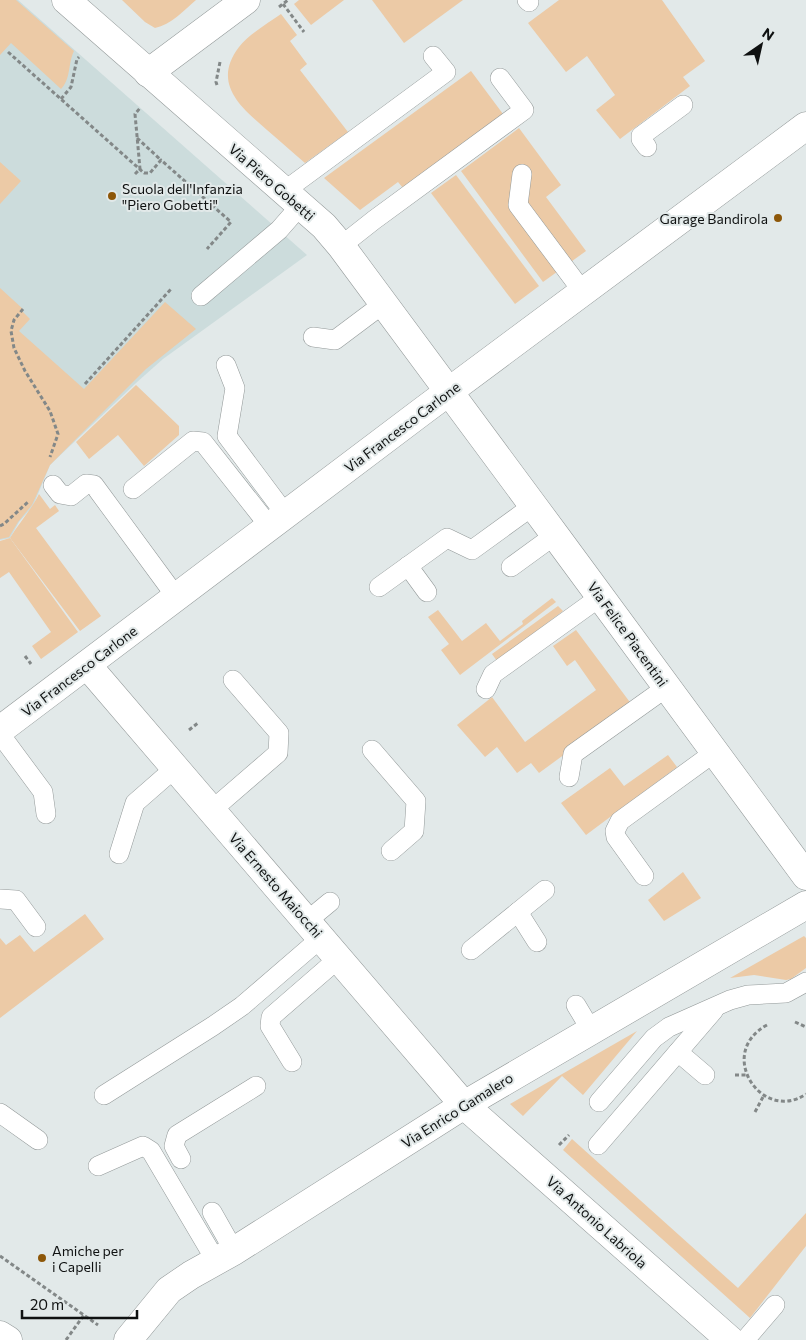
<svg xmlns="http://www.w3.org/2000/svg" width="806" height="1340" font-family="Commissioner,sans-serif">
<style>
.built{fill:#ccdcdc}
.green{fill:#eccaa6}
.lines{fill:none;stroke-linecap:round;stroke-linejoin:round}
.lane-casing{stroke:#939999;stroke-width:20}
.street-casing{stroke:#939999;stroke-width:29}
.path{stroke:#838888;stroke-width:3;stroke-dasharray:4 2.5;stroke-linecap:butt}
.lane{stroke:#fff;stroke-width:19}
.street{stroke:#fff;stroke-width:28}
.poi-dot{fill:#8d5708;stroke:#e2e9e9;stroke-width:2}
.labels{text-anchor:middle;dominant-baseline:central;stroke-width:4;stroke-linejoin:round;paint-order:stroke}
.street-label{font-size:14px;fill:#0f1111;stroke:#e2e9e9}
.poi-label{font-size:14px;fill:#0f1111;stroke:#e2e9e9;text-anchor:start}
</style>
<rect width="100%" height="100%" fill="#e2e9e9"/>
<path class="built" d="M 0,0 L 18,0 L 307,255 L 163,359 L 136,383 L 50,465 L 33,506 L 19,522 L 10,538 L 0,540 Z"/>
<g class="green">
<path d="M 0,0 L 16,0 L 74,51 C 68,63 71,79 61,89 L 11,43 L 0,55 Z"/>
<path d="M 122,0 L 196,0 C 184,10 171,25 155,28 L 145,22 Z"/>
<path d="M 299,0 L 344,0 L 311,25 L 294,4 Z"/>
<path d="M 372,0 L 463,0 L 404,43 Z"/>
<path d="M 559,0 L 662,0 L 705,61 L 683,77 L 690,86 L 620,139 L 596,110 L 615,95 L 587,56 L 566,72 L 528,23 Z"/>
<path d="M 281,14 L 297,35 L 290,41 L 307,64 L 300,70 L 348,132 L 305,163 C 292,152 280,141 267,130 C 242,108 211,84 239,47 C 248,35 268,23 281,14 Z"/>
<path d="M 471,71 L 503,114 L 403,188 L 398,182 L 360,210 L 324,178 Z"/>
<path d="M 519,128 L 561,185 L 546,197 L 586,251 L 543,282 L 461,171 Z"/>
<path d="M 0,162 L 21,181 L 0,204 Z"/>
<path d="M 456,175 L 539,286 L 515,304 L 431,193 Z"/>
<path d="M 0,288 L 23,309 L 22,311 L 30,319 L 19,331 L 84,389 L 165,302 L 196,329 L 146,369 L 50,465 L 32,505 L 18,522 L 9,537 L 0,539 Z"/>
<path d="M 136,385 L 179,426 L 179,435 L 144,466 L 118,435 L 89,459 L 76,442 Z"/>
<path d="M 39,494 L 50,509 L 55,505 L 59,511 L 36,528 L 101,616 L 80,631 L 10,538 C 19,523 31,510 39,494 Z"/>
<path d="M 10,538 L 78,632 L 41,659 L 32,646 L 51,632 L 9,572 L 0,578 L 0,541 Z"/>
<path d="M 552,598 L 556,602 L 460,675 L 441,650 L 449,644 L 428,617 L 438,610 L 462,641 L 486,623 L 500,641 L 523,624 L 522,621 Z"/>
<path d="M 558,606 L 563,611 L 497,661 L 492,654 Z"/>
<path d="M 576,630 L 632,705 L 539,773 L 531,763 L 517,773 L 497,747 L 485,757 L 457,725 L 492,697 L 525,742 L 596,690 L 575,660 L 567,666 L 553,646 Z"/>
<path d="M 668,755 L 677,767 L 586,835 L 561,803 L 610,768 L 624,786 Z"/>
<path d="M 683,872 L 701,898 L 664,921 L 648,900 Z"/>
<path d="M 85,914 L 104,939 L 0,1018 L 0,938 L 6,945 L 20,935 L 34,952 Z"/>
<path d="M 804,936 L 806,938 L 806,968 L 791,979 L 786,980 L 754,975 L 730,978 Z"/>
<path d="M 637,1031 L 583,1095 L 562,1076 L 523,1116 L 510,1104 Z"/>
<path d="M 572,1139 L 738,1288 L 806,1213 L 806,1246 L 750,1318 L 563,1150 Z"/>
</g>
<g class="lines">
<g class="lane-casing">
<g id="lane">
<path d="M 527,0 L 529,2"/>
<path d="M 647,147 L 641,139 L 641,136 L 683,105"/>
<path d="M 522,174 L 518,205 L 583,292"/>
<path d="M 283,192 L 446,72 L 433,56"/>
<path d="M 341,246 L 374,220 L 524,110 L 500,78"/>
<path d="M 201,296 L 279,230 L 300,206"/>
<path d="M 313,337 L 335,340 L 383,304"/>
<path d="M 226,365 L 235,388 L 227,436 L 286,515"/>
<path d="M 53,485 L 60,494 L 71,496 L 86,484 L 94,485 L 177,598"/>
<path d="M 133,489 L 193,441 L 203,442 L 270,527"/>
<path d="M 408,566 L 427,592"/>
<path d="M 511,567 L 555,535"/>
<path d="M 379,587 L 447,538 L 472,550 L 534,505"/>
<path d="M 486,689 L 493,674 L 600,597"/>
<path d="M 0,734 L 43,792 L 46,814"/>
<path d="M 372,750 L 416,801 L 414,831 L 391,851"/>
<path d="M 569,777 L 573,754 L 667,687"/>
<path d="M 212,810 L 278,753 L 279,733 L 233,680"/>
<path d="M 119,854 L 135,803 L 175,768"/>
<path d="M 644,876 L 616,837 L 615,831 L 620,821 L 715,752"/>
<path d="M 0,899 L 16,900 L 36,927"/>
<path d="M 518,912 L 537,942"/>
<path d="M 307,921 L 330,902"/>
<path d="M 471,950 L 545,890"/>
<path d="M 576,1005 L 591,1030"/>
<path d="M 678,1052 L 705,1075"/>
<path d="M 292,1062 L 270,1026 L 271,1017 L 339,958"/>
<path d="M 104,1095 L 213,1026 L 242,1006 L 321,938"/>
<path d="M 599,1102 L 654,1038 L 669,1027 L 730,1000 L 748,995 L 786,993 L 806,982"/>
<path d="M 0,1113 L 38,1140"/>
<path d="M 598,1145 L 714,1010"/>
<path d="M 181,1159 L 174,1146 L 177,1135 L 256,1086"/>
<path d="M 98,1166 L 143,1146 L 151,1151 L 216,1261"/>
<path d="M 212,1212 L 234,1251"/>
<path d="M 745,1340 L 775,1305"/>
</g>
</g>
<g class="street-casing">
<g id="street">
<path d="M 66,0 L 324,226 L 341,246 L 555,535 L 806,876"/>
<path d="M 148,73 L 246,0"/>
<path d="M 87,665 L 464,1105 L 730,1340"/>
<path d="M 0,730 L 424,410 L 806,126"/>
<path d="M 0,1335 L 8,1340"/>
<path d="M 128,1340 L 169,1290 L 191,1275 L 234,1251 L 464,1105 L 806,905"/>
</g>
</g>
<g class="path">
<path d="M 283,4 L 304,32"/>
<path d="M 279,7 L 288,0"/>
<path d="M 8,52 L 144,173 L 150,173 L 161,160 L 231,222 L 207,249"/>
<path d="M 217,85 L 216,82 L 220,62"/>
<path d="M 61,99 L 71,87 L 77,59 L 79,57"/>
<path d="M 137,138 L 161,160"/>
<path d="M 135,174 L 140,169 L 135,114 L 140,108"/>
<path d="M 23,309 L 14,320 L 11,331 L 14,348 L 25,371 L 50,411 L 58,434 L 50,457"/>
<path d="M 85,384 L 171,289"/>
<path d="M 0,526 L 4,524 L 29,501"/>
<path d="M 25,656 L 31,664"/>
<path d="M 189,730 L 198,723"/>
<path d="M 795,1022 L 806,1027"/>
<path d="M 767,1025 C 715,1053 762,1124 806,1094"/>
<path d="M 735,1075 L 746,1075"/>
<path d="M 755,1112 L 764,1095"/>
<path d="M 559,1145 L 569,1135"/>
<path d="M 0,1256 L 98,1325"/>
<path d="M 66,1340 L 84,1315"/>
</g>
<use href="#lane" class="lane"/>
<use href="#street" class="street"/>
</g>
<g class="poi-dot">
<circle cx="112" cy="196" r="5"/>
<circle cx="778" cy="218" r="5"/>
<circle cx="42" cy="1258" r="5"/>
</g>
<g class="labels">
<g class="street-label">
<text transform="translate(272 182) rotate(41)">Via Piero Gobetti</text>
<text transform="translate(402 427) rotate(-37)">Via Francesco Carlone</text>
<text transform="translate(628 634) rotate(54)">Via Felice Piacentini</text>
<text transform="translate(79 671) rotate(-37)">Via Francesco Carlone</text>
<text transform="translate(276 885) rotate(49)">Via Ernesto Maiocchi</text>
<text transform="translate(457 1110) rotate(-32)">Via Enrico Gamalero</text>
<text transform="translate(597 1222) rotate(42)">Via Antonio Labriola</text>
</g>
<g class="poi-label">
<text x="122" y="188">Scuola dell'Infanzia<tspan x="122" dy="16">"Piero Gobetti"</tspan></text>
<text x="768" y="218" text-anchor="end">Garage Bandirola</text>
<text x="52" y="1250">Amiche per<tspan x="52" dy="16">i Capelli</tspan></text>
</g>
</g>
<g transform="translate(761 45) rotate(34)" stroke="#e2e9e9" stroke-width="4" paint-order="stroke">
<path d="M0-4L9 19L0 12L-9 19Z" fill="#0f1111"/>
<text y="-8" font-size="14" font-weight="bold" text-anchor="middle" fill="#0f1111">N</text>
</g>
<path d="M22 1310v8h115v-8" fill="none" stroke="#0f1111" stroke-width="2.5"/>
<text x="30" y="1310" font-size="15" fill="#0f1111" stroke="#e2e9e9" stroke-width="4" paint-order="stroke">20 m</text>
</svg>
